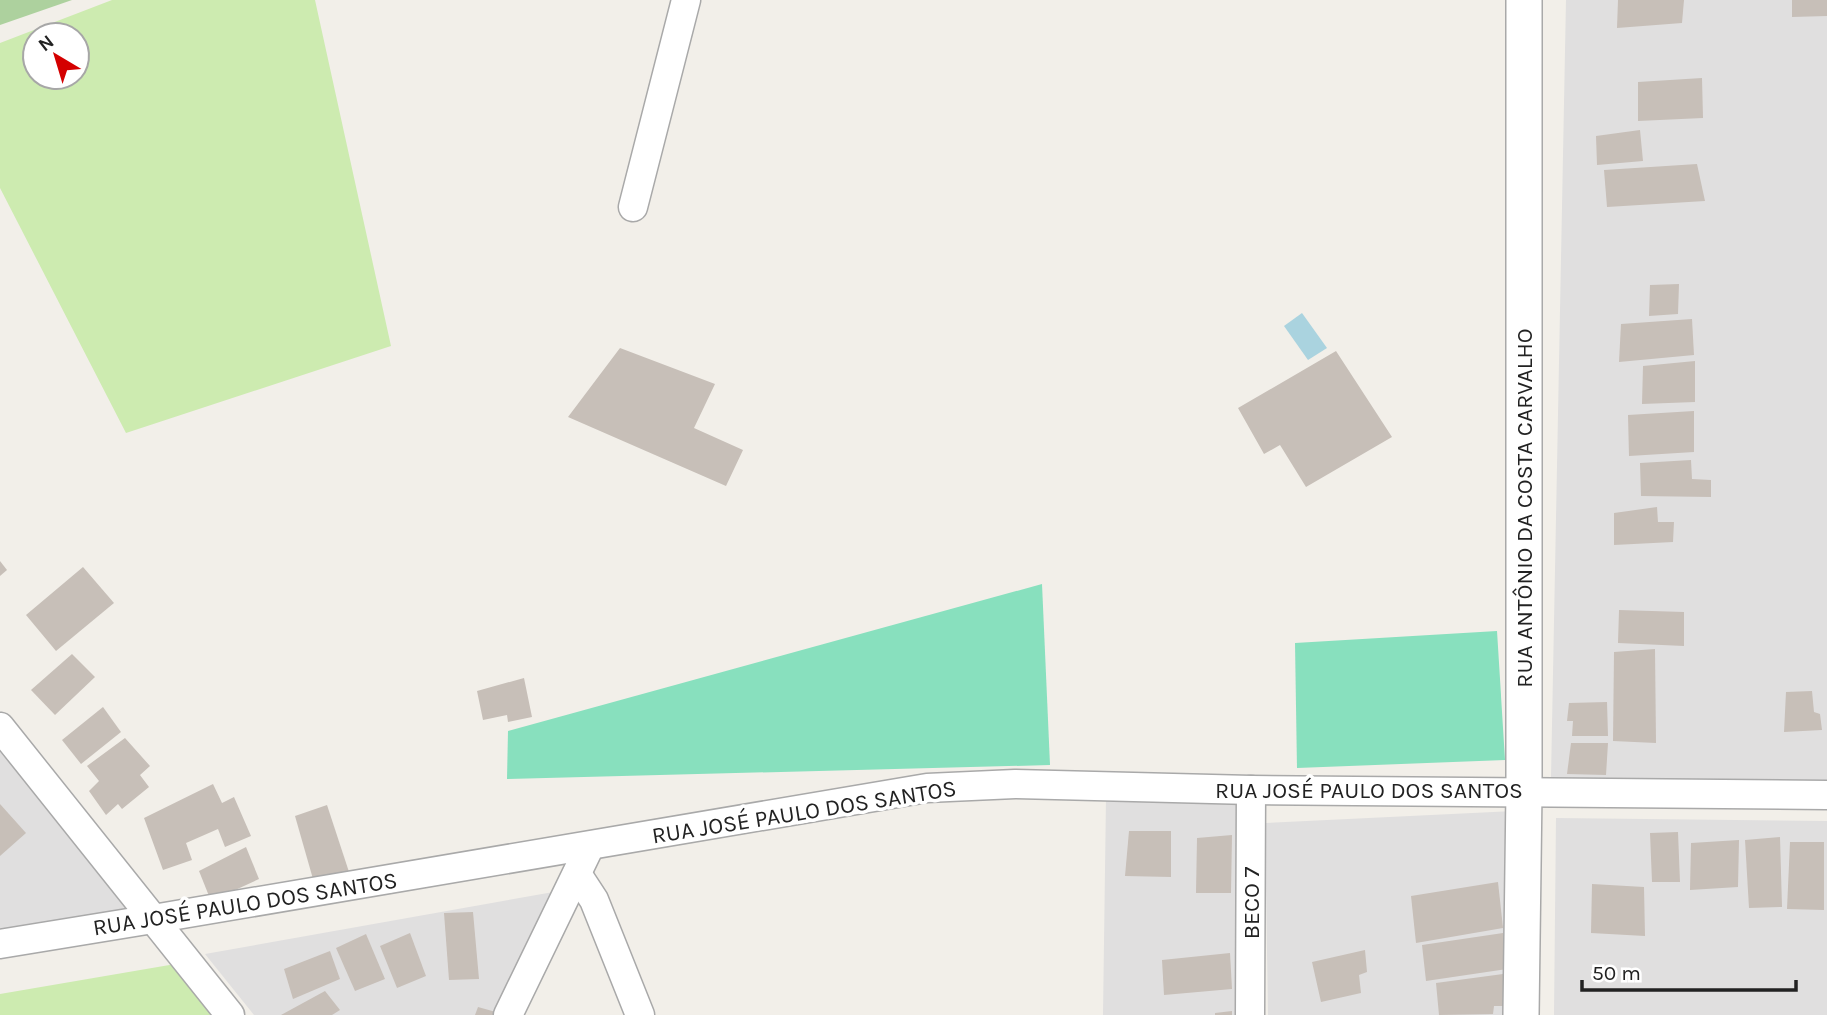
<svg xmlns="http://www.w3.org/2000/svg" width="1827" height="1015" font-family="Karla,sans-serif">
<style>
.residential{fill:#e0dfdf}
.grass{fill:#cdebb0;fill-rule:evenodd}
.forest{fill:#add19e}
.pitch{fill:#88e0be}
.water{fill:#aad3df}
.building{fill:#c7bfb8}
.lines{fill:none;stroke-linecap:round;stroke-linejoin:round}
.minor-casing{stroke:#a9a9a9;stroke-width:31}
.tertiary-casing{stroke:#a9a9a9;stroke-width:38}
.minor{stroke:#fff;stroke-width:28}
.tertiary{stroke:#fff;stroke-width:35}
.labels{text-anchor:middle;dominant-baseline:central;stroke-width:7;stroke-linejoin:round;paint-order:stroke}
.street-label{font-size:23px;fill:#222;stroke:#fff}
</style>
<rect width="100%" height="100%" fill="#f2efe9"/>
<g class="residential">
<path d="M 1566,0 L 1827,0 L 1827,782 L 1551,778 Z"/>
<path d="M 0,749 L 128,911 L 0,930 Z"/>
<path d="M 1239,797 L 1239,1015 L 1103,1015 L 1106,799 Z"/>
<path d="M 1514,811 L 1511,1015 L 1268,1015 L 1265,823 Z"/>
<path d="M 1556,818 L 1827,821 L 1827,1015 L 1554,1015 Z"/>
<path d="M 559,891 L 501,1015 L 254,1015 L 205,954 Z"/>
</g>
<g class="grass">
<path d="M 112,0 L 315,0 L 391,346 L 126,433 L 0,188 L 0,43 ZM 77,35 L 77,77 L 35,77 L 35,35 Z"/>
<path d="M 187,962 L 225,1015 L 0,1015 L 0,994 Z"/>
</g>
<path class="forest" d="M 0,0 L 72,0 L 0,25 Z"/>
<g class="pitch">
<path d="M 1042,584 L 1050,765 L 507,779 L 508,731 Z"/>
<path d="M 1497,631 L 1505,760 L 1297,768 L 1295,643 Z"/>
</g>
<path class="water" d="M 1302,313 L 1327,348 L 1308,360 L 1284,326 Z"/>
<g class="building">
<path d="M 1618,0 L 1684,0 L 1682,23 L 1617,28 Z"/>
<path d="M 1792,0 L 1827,0 L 1827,16 L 1792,17 Z"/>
<path d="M 1702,78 L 1703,118 L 1638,121 L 1638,82 Z"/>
<path d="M 1640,130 L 1643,161 L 1597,165 L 1596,136 Z"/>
<path d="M 1697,164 L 1705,201 L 1607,207 L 1604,170 Z"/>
<path d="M 1679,284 L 1678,314 L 1649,316 L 1650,285 Z"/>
<path d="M 1692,319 L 1694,355 L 1619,362 L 1621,324 Z"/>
<path d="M 620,348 L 715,384 L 694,428 L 743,450 L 726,486 L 568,417 Z"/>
<path d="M 1336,351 L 1392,437 L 1306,487 L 1280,445 L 1264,454 L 1238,408 Z"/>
<path d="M 1695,361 L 1695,402 L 1642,404 L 1643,366 Z"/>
<path d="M 1694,411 L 1694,452 L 1629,456 L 1628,415 Z"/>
<path d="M 1691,460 L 1692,479 L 1711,480 L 1711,497 L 1641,496 L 1640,463 Z"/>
<path d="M 1657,507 L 1658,522 L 1674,522 L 1673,542 L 1614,545 L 1614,513 Z"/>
<path d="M 0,561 L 7,570 L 0,576 Z"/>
<path d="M 83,567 L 114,603 L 56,651 L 26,615 Z"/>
<path d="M 1619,610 L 1684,612 L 1684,646 L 1618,643 Z"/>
<path d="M 1655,649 L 1656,743 L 1613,741 L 1614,652 Z"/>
<path d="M 72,654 L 95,677 L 55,715 L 31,690 Z"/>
<path d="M 524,678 L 532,717 L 508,722 L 507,715 L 483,720 L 477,691 Z"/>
<path d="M 1812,691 L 1814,712 L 1820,714 L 1822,730 L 1784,732 L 1786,692 Z"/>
<path d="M 1607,702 L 1608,736 L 1572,736 L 1573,721 L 1567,721 L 1569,703 Z"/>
<path d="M 103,707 L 121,732 L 81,764 L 62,740 Z"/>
<path d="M 125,738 L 150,766 L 140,775 L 149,787 L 122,809 L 118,804 L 106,815 L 89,791 L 99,781 L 87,766 Z"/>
<path d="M 1571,743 L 1608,743 L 1606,775 L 1567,774 Z"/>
<path d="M 213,784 L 222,803 L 234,797 L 251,836 L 225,847 L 218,829 L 186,843 L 192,860 L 163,870 L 144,818 Z"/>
<path d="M 0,804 L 26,833 L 0,856 Z"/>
<path d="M 327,805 L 351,878 L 315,886 L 295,816 Z"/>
<path d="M 1129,831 L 1171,831 L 1171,877 L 1125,876 Z"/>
<path d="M 1678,832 L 1680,882 L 1652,882 L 1650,833 Z"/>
<path d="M 1232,835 L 1231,893 L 1196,893 L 1197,838 Z"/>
<path d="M 1780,837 L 1782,907 L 1749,908 L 1745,840 Z"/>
<path d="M 1739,840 L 1738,887 L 1690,890 L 1691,843 Z"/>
<path d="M 1790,842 L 1824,842 L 1824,910 L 1787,909 Z"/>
<path d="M 246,847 L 259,879 L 211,901 L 199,871 Z"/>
<path d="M 1498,882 L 1503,928 L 1416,943 L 1411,896 Z"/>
<path d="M 1592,884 L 1644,887 L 1645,936 L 1591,933 Z"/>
<path d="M 473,912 L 479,979 L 449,980 L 444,913 Z"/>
<path d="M 410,933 L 426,976 L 397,988 L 380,946 Z"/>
<path d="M 1503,933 L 1507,969 L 1426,981 L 1422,945 Z"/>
<path d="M 366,934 L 385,979 L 355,991 L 336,948 Z"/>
<path d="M 1365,950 L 1367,972 L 1359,975 L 1361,993 L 1321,1002 L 1312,962 Z"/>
<path d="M 330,951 L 340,979 L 293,999 L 284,969 Z"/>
<path d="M 1230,953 L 1232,989 L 1164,995 L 1162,960 Z"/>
<path d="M 1503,974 L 1505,1006 L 1494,1006 L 1493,1014 L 1439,1015 L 1436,983 Z"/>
<path d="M 325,991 L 340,1010 L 332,1015 L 281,1015 Z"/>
<path d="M 478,1007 L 503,1014 L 503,1015 L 475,1015 Z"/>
<path d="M 1232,1011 L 1232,1015 L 1215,1015 L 1215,1013 Z"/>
</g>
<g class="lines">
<g class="minor-casing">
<g id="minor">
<path d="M 633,207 L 686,0"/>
<path d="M 0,727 L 230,1015"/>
<path d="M 577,874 L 594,900 L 640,1015"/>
<path d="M 0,944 L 153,919 L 927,788 L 1015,784 L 1251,790 L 1827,795"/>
<path d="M 508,1015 L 590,846"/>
<path d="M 1250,1015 L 1251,790"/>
</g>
</g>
<g class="tertiary-casing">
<path id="tertiary" d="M 1521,1015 L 1524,791 L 1524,0"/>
</g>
<use href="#minor" class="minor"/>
<use href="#tertiary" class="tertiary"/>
</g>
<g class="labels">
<g class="street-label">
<text transform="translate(1524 508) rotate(-90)">RUA ANTÔNIO DA COSTA CARVALHO</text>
<text x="1369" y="790">RUA JOSÉ PAULO DOS SANTOS</text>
<text transform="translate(804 812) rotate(-9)">RUA JOSÉ PAULO DOS SANTOS</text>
<text transform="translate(1251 903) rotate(-90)">BECO 7</text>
<text transform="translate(245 904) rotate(-9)">RUA JOSÉ PAULO DOS SANTOS</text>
</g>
</g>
<g transform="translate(56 56) rotate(322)"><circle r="33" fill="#ffffff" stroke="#a7a7a7" stroke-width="2"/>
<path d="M0-5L12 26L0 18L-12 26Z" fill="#d40000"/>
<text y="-10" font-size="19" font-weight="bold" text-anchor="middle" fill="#222222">N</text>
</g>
<path d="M1582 980v10h214v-10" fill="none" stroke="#222222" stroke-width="3.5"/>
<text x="1592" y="980" font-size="21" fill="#222222" stroke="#ffffff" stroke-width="5" paint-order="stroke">50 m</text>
</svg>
